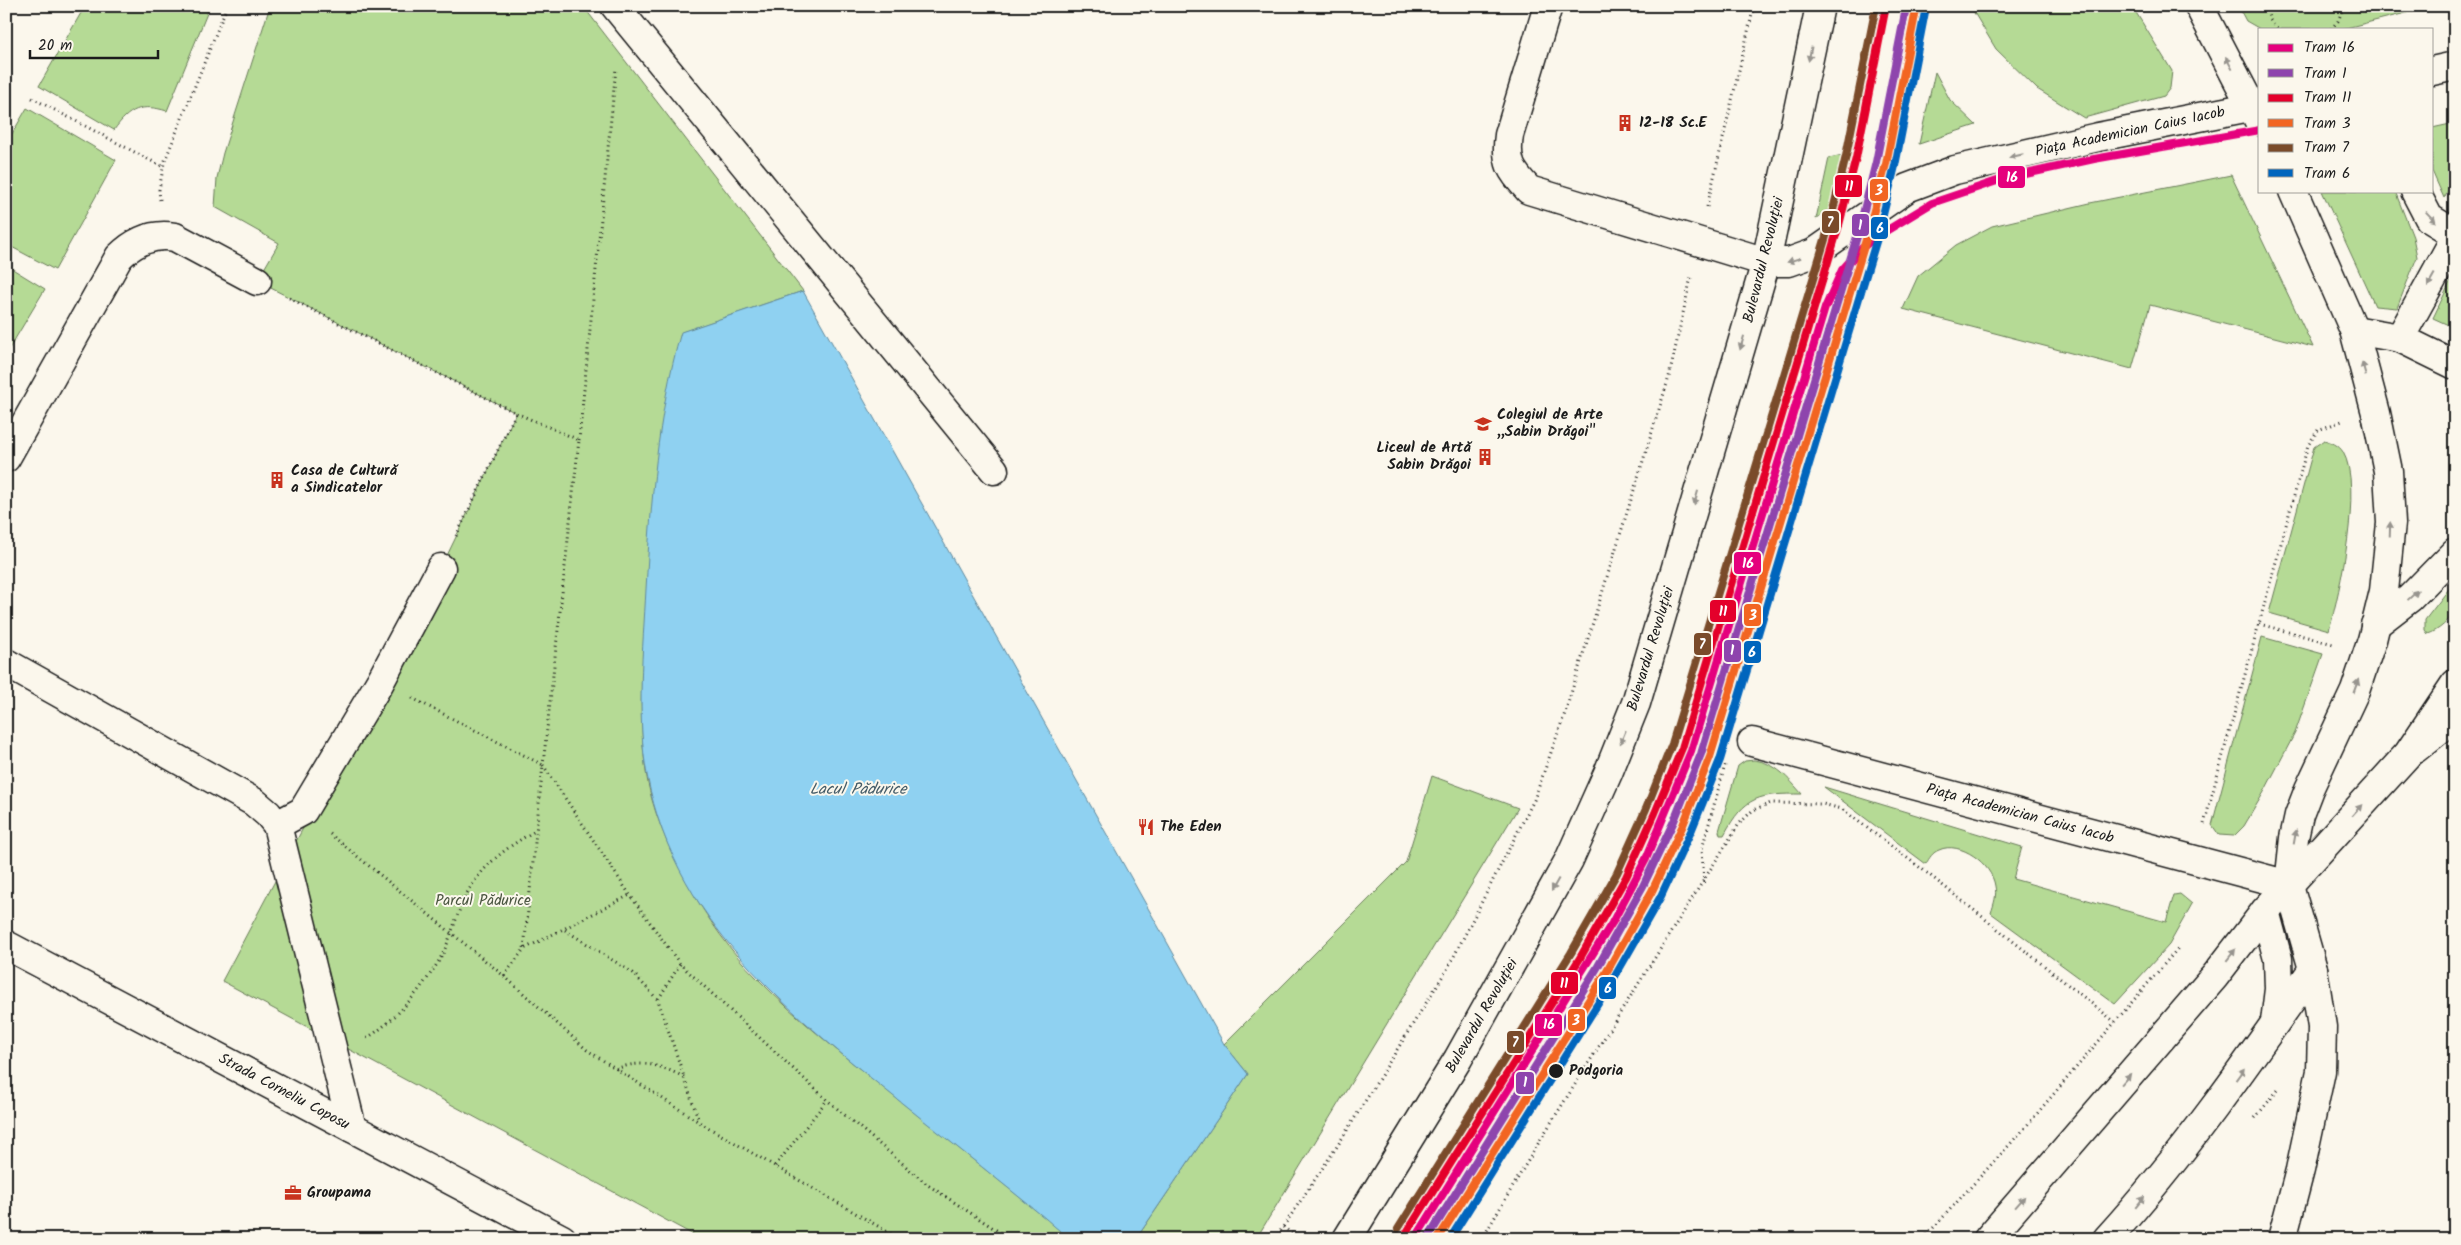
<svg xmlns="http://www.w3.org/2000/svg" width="2461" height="1245" font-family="Kalam,sans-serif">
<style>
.green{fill:#b5da95;stroke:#687b58}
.water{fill:#8fd1f1;stroke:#61899c}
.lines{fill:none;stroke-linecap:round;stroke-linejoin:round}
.minor-casing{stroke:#1c1c1c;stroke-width:31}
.major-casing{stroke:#1c1c1c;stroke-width:31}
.path{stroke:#1c1c1c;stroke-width:3;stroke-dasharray:1 4;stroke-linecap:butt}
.minor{stroke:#fbf7ec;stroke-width:28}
.major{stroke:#fbf7ec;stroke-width:28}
.tram-1-casing{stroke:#fbf7ec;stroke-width:11}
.tram-2-casing{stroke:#fbf7ec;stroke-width:11}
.tram-3-casing{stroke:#fbf7ec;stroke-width:11}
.tram-4-casing{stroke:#fbf7ec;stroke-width:11}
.tram-5-casing{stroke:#fbf7ec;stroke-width:11}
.tram-6-casing{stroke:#fbf7ec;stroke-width:11}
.tram-1{stroke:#e5007d;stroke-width:8}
.tram-2{stroke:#8e44ad;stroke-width:8}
.tram-3{stroke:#e4002b;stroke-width:8}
.tram-4{stroke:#f26522;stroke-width:8}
.tram-5{stroke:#7a4b2a;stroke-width:8}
.tram-6{stroke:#0065bd;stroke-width:8}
.oneway{fill:#97948e}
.stop-dot{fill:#1c1c1c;stroke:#fbf7ec;stroke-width:2}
.labels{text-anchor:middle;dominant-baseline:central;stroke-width:4;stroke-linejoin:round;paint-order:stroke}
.poi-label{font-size:15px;font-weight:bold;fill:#1c1c1c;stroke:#fbf7ec;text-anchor:start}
.street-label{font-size:15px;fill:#1c1c1c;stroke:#fbf7ec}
.park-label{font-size:15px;fill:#4a5540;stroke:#fbf7ec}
.stop-label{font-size:15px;font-weight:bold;fill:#1c1c1c;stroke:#fbf7ec;text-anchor:start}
.water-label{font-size:16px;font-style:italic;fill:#445b67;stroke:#fbf7ec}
.line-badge{stroke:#fbf7ec;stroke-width:2}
.badge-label{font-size:14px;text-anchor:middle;font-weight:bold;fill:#fff}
</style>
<rect width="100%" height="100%" fill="#fbf7ec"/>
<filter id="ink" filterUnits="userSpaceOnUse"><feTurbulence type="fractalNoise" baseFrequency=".02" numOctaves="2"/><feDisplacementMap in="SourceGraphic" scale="10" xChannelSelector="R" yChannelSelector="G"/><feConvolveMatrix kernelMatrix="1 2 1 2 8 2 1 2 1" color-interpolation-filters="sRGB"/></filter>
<g filter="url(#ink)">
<g class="green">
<path d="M 85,6 L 210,6 L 167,111 C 141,103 129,109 114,130 L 39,86 Z"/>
<path d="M 270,6 L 583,6 L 803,291 L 682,332 C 673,402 664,473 655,543 C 646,619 635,696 646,772 C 656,840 708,929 756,977 C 802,1024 854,1064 905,1105 C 961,1150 1016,1194 1072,1239 L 701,1239 L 222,981 L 441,568 L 516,413 L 257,281 L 279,243 L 215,207 L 217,178 L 223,153 Z"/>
<path d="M 1970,6 L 2132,6 L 2172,71 L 2170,88 L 2164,96 L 2084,118 L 2037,89 L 1996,49 Z"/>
<path d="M 2238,6 L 2434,6 L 2342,29 L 2260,29 L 2246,21 Z"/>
<path d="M 1935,72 L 1950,100 L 1976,125 L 1919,144 Z"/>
<path d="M 27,108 L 116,160 L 55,270 L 6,244 L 6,144 Z"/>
<path d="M 2455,123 L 2455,177 L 2444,198 L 2432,171 L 2432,128 Z"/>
<path d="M 1861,151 L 1850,193 L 1816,219 L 1829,158 Z"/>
<path d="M 2231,175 L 2313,347 L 2150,305 L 2132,369 L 1903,309 L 1918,276 L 1956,245 L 1992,226 L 2090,203 Z"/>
<path d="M 2322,191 L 2395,191 L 2413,237 L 2417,257 L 2397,308 L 2375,306 Z"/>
<path d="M 6,265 L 45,289 L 6,354 Z"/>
<path d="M 2455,272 L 2455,328 L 2433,318 Z"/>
<path d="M 2324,440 C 2331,442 2339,445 2343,452 C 2363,486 2340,591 2329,630 L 2269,613 L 2314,447 Z"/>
<path d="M 2455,581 C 2455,589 2457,602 2454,610 C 2451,620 2438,631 2428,634 L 2425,630 L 2425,620 Z"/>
<path d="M 2262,637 L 2323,654 L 2295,733 L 2264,792 L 2244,826 L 2234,836 L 2219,835 L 2212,825 Z"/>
<path d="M 1754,760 C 1776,763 1788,778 1802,794 C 1760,794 1745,795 1724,835 L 1720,835 L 1719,831 L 1738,766 L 1745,761 Z"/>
<path d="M 1432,776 L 1518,808 L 1256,1239 L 1136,1239 L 1248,1074 L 1224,1044 L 1406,862 Z"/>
<path d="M 1824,787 L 2022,847 L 2013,879 L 2166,922 L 2174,895 L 2180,894 L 2192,904 L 2169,945 L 2115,1004 L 1991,913 C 1994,904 1997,895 1995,886 C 1992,864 1960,840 1939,850 C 1933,852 1929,858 1926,864 Z"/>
</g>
<path class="water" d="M 803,291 L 1224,1044 L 1248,1074 L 1136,1239 C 1123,1239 1082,1242 1072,1239 C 1064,1236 1048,1220 1040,1214 C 1001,1182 962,1151 923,1120 C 807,1026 676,931 647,775 C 636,717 643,648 646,589 C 651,502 657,416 681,332 Z"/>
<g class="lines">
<g class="minor-casing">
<g id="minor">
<path d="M 615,6 L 994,470"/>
<path d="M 1548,6 L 1509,135 C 1505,163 1511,171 1529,190 L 1766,262"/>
<path d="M 2415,191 L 2429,218 L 2455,234"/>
<path d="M 2354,330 L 2400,338 L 2455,365"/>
<path d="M 2400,338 L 2455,238"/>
<path d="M 6,458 L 119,257 C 134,242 153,233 175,237 L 257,281"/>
<path d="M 2375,625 L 2410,598 L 2455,552"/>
<path d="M 6,663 L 254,802 L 268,814 L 277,825 L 352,1128"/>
<path d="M 1752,742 L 2289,885 L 2313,969 L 2322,1027 L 2321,1071 L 2300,1170 L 2282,1239"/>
<path d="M 2415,749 L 2455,717"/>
<path d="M 277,825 L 303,811 L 380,682 L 441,568"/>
<path d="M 2265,911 L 2278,959 L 2279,989 L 2275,1022"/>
<path d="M 2107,1239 C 2184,1154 2248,1062 2313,969"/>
</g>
</g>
<g class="major-casing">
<g id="major">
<path d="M 2199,6 L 2259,121"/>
<path d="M 2432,71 L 2455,66"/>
<path d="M 1766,262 L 1789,262 L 1814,253 L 1907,188 L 1955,170 L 2098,137 L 2260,105"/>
<path d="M 2289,885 L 2294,838 L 2299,815 L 2309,789 L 2355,691 L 2372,640 L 2384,591 L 2391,523 L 2388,471 L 2376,413 L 2354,330 L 2293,191"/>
<path d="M 6,945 L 562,1239"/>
<path d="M 1347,1239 L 1458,1059 L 1569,860 L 1608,773 L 1636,703 L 1766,262 L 1820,6"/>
<path d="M 1988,1239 L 2215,976 L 2265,911 L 2408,754 L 2455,684"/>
</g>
</g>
<g class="path">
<path d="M 2265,6 L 2270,20 L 2277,29"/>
<path d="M 2331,29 L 2338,21 L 2344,6"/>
<path d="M 32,98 L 163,167"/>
<path d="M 160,200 L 159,190 L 164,163 L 227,6"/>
<path d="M 1707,207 L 1754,6"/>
<path d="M 289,298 L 516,413 L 579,440 L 543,765 L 630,895 L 680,964 L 827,1100 L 928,1185 L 1010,1239"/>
<path d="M 579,440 L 616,68"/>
<path d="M 456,536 L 516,413"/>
<path d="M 2259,624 L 2333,644"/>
<path d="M 412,698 L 543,765 L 524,949"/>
<path d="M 2204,824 L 2308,445 L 2318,430 L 2342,421"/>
<path d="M 330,834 L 504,976 L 587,1050 L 699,1122 L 900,1239"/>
<path d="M 1704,883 L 1702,849 L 1725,765"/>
<path d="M 565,930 L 633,973 L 658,1000"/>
<path d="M 680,964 L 658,1000 L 699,1121"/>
<path d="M 504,976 L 524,949 L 630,895"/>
<path d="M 367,1038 C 396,1020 422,989 440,959 C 453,936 457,907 472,885 C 488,861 510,845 535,831"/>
<path d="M 616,1069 C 642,1059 660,1065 684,1077"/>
<path d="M 2255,1118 L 2278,1090"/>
<path d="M 775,1166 L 827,1100"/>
<path d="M 1283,1227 L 1300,1239"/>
<path d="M 1275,1239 L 1336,1148 L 1449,966 L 1534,800 L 1564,716 L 1669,377 L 1691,277"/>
<path d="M 1482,1239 L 1542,1137 L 1739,824 L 1753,810 L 1771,803 L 1823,804 L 1842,809 L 1922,869 L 2115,1022"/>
<path d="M 1923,1239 L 2023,1130 L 2179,947"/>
</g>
<use href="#minor" class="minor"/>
<use href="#major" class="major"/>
<g class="tram-1-casing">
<path id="tram-1" d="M 1415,1239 L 1612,923 L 1646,859 L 1691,751 L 1825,308 L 1842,270 L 1858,252 L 1871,240 L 1932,203 L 2003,179 L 2094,159 L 2260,130"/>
</g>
<g class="tram-2-casing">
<path id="tram-2" d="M 1427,1239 L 1597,968 L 1643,886 L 1674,821 L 1701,754 L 1859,230 L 1876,162 L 1906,8"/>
</g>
<g class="tram-3-casing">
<path id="tram-3" d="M 1406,1234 L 1580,958 L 1626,877 L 1655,813 L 1682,748 L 1839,225 L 1856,158 L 1886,6"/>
</g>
<g class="tram-4-casing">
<path id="tram-4" d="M 1438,1239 L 1606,973 L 1652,891 L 1683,825 L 1710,757 L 1868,233 L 1886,164 L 1916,10"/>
</g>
<g class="tram-5-casing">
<path id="tram-5" d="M 1398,1229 L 1571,953 L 1617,873 L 1646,809 L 1672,744 L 1830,223 L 1846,156 L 1876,6"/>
</g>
<g class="tram-6-casing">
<path id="tram-6" d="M 1450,1239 L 1614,978 L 1661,896 L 1692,829 L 1720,760 L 1878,235 L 1895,166 L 1925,12"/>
</g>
<use href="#tram-1" class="tram-1"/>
<use href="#tram-2" class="tram-2"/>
<use href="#tram-3" class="tram-3"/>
<use href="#tram-4" class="tram-4"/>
<use href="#tram-5" class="tram-5"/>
<use href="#tram-6" class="tram-6"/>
</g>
<defs><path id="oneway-solid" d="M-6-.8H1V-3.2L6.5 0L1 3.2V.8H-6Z" transform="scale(1.25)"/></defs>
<g class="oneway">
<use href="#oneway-solid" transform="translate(1810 54) rotate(102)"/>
<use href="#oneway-solid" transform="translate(2229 63) rotate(-118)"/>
<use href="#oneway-solid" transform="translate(2016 156) rotate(167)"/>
<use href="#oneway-solid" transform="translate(2431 217) rotate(46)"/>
<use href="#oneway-solid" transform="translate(1794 260) rotate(163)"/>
<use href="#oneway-solid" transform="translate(2431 280) rotate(119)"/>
<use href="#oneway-solid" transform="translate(1742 343) rotate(106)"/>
<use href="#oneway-solid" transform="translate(2364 369) rotate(-105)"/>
<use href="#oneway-solid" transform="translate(1696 498) rotate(106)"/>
<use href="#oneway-solid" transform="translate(2390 529) rotate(-88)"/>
<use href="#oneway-solid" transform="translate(2413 595) rotate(-43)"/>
<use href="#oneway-solid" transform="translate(2356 686) rotate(-70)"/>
<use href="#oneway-solid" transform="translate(1623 737) rotate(112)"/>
<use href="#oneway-solid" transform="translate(2357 810) rotate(-48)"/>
<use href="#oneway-solid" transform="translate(2295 837) rotate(-80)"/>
<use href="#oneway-solid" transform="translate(1555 885) rotate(119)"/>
<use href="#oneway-solid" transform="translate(2231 955) rotate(-52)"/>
<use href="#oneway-solid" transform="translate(2240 1074) rotate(-54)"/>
<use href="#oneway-solid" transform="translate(2126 1079) rotate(-49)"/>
<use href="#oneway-solid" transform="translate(2020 1202) rotate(-49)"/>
<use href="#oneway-solid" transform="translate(2140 1202) rotate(-51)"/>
</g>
</g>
<defs>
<g id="building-bare" transform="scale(1.35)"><path d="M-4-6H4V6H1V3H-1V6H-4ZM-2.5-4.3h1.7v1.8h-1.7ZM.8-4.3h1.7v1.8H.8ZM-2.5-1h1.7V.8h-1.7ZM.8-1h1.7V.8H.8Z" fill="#c8321e" stroke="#fbf7ec" stroke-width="2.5" paint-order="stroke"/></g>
<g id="school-bare" transform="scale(1.35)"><path d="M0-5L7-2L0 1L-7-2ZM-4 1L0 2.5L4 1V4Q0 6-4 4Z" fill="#c8321e" stroke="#fbf7ec" stroke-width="2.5" paint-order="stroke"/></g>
<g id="restaurant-bare" transform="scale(1.35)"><path d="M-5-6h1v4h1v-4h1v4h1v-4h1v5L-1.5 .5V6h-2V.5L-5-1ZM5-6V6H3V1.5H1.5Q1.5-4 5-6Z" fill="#c8321e" stroke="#fbf7ec" stroke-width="2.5" paint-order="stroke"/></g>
<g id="office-bare" transform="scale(1.35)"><path d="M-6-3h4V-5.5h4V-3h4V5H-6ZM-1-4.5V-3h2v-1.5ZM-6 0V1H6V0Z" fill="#c8321e" stroke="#fbf7ec" stroke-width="2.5" paint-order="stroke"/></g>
</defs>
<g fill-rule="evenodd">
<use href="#building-bare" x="1625" y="123"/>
<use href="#school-bare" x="1483" y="424"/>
<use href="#building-bare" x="1485" y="457"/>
<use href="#building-bare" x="277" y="480"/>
<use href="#restaurant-bare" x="1146" y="827"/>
<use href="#office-bare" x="293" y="1193"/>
</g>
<circle class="stop-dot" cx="1556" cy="1071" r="8"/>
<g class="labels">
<g class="poi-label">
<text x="1639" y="123">12-18 Sc.E</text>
<text x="1497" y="415">Colegiul de Arte<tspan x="1497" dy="17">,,Sabin Drăgoi"</tspan></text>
<text x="1471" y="448" text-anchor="end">Liceul de Artă<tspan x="1471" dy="17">Sabin Drăgoi</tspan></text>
<text x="291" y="471">Casa de Cultură<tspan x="291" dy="17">a Sindicatelor</tspan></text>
<text x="1160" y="827">The Eden</text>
<text x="307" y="1193">Groupama</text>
</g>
<g class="street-label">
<text transform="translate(2130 132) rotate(-12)">Piața Academician Caius Iacob</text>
<text transform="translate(1764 260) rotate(-76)">Bulevardul Revoluției</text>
<text transform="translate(1651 649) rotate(-73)">Bulevardul Revoluției</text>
<text transform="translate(2020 814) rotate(15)">Piața Academician Caius Iacob</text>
<text transform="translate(1482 1016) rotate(-60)">Bulevardul Revoluției</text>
<text transform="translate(284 1092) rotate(28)">Strada Corneliu Coposu</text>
</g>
<g class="park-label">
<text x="483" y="901">Parcul Pădurice</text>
</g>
<g class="stop-label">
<text x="1569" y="1071">Podgoria</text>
</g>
<g class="water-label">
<text x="858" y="789">Lacul Pădurice</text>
</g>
</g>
<g class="line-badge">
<rect x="1997" y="165" width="29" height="24" rx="5" fill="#e5007d"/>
<rect x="1834" y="174" width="29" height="24" rx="5" fill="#e4002b"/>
<rect x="1869" y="178" width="20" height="24" rx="5" fill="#f26522"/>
<rect x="1821" y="210" width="19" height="24" rx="5" fill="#7a4b2a"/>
<rect x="1851" y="213" width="19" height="24" rx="5" fill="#8e44ad"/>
<rect x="1870" y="216" width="19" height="24" rx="5" fill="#0065bd"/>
<rect x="1733" y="551" width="29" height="24" rx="5" fill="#e5007d"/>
<rect x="1709" y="599" width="28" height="24" rx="5" fill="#e4002b"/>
<rect x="1743" y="603" width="19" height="24" rx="5" fill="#f26522"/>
<rect x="1693" y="632" width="19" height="24" rx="5" fill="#7a4b2a"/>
<rect x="1723" y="639" width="19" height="24" rx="5" fill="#8e44ad"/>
<rect x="1743" y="640" width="19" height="24" rx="5" fill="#0065bd"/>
<rect x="1550" y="971" width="29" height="24" rx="5" fill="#e4002b"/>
<rect x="1598" y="976" width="19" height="24" rx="5" fill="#0065bd"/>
<rect x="1567" y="1008" width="19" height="24" rx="5" fill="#f26522"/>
<rect x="1534" y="1013" width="29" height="24" rx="5" fill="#e5007d"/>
<rect x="1506" y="1030" width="19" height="24" rx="5" fill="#7a4b2a"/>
<rect x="1515" y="1071" width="20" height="24" rx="5" fill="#8e44ad"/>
</g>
<g class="badge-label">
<text x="2012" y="182">16</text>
<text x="1849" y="191">11</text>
<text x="1879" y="195">3</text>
<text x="1830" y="227">7</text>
<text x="1860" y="230">1</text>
<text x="1880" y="233">6</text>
<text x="1748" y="568">16</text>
<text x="1723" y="616">11</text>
<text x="1753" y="620">3</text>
<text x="1702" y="649">7</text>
<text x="1732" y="655">1</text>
<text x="1752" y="657">6</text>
<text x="1564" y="988">11</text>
<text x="1608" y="993">6</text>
<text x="1576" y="1025">3</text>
<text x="1549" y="1029">16</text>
<text x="1515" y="1047">7</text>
<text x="1525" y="1087">1</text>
</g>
<rect width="2461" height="1245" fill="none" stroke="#fbf7ec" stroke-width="25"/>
<rect x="12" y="12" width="2436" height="1220" fill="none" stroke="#1c1c1c" stroke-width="2" filter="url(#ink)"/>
<rect x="2258" y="28" width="175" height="165" fill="#fbf7ec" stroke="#a29f99"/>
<rect x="2268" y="44" width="25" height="8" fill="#e5007d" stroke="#a29f99"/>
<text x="2304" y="52" font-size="15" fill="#1c1c1c">Tram 16</text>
<rect x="2268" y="69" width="25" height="8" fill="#8e44ad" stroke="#a29f99"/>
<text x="2304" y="78" font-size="15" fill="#1c1c1c">Tram 1</text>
<rect x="2268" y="94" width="25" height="8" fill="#e4002b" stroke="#a29f99"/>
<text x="2304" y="102" font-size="15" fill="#1c1c1c">Tram 11</text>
<rect x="2268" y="119" width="25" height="8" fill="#f26522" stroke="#a29f99"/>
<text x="2304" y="128" font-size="15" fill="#1c1c1c">Tram 3</text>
<rect x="2268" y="144" width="25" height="8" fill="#7a4b2a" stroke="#a29f99"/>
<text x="2304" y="152" font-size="15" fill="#1c1c1c">Tram 7</text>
<rect x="2268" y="169" width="25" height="8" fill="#0065bd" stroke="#a29f99"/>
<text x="2304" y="178" font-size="15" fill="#1c1c1c">Tram 6</text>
<path d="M30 50v8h128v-8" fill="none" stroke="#1c1c1c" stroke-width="2.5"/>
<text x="38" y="50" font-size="15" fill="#1c1c1c" stroke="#fbf7ec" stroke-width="4" paint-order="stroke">20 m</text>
</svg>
